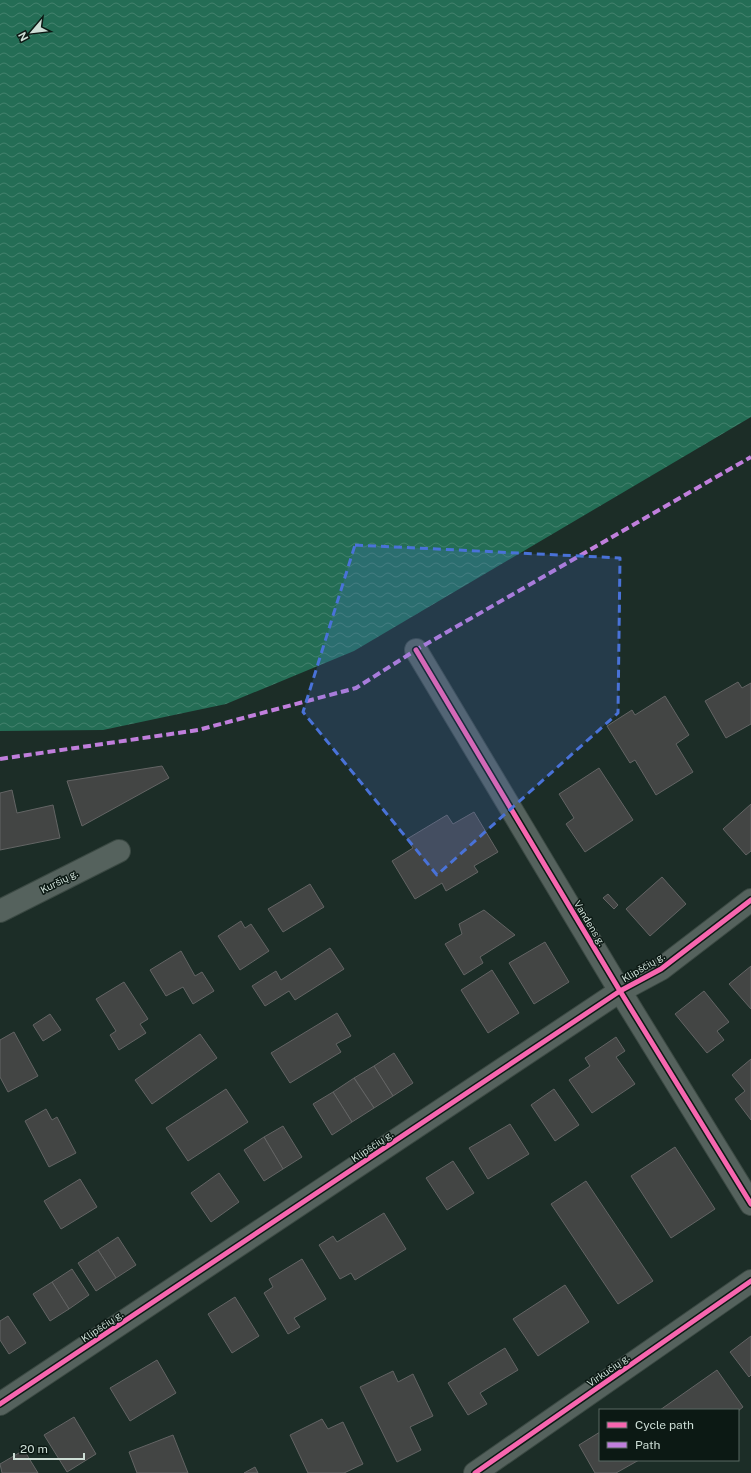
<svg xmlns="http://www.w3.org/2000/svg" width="751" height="1473" font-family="'Public Sans',sans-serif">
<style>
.water{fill:url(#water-waves)}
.building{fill:#434544;stroke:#636464}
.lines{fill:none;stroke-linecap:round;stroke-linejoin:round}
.minor-casing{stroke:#3b4943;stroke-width:24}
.minor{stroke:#55625d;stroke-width:22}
.quiet{stroke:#c07fdc;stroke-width:4;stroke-dasharray:8 4;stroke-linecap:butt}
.cycleway-casing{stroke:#0c1914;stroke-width:8}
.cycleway{stroke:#f766af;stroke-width:5}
.marked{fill:#4972d8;fill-opacity:0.2;stroke:#4972d8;stroke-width:3;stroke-dasharray:8 5;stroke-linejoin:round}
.labels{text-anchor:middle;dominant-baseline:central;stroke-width:3;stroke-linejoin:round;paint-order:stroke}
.street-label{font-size:10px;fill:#cdded6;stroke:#0c1914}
</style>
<defs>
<pattern id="water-waves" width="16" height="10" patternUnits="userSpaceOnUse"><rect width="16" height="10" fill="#246d55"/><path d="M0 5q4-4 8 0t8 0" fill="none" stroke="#43816d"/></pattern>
</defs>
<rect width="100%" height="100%" fill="#1c2d27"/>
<path class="water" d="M 0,0 L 751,0 L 751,417 L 354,651 L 226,704 L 103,730 L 0,731 Z"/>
<g class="building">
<path d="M 738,682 L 742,688 L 751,683 L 751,724 L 726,738 L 705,701 Z"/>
<path d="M 665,696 L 689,735 L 676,744 L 693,772 L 656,795 L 635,760 L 630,763 L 607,726 L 632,710 L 635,715 Z"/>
<path d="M 162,766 L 169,778 L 82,826 L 67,781 Z"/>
<path d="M 599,768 L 633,820 L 585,852 L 566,824 L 574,818 L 559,794 Z"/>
<path d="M 12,790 L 17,813 L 53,805 L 60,838 L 0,850 L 0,793 Z"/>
<path d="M 751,804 L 751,851 L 746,855 L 723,829 Z"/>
<path d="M 474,812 L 498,852 L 474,866 L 478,872 L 446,891 L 442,883 L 415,899 L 392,861 L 413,848 L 407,839 L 447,815 L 453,824 Z"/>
<path d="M 662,877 L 686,904 L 650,936 L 626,909 Z"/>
<path d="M 310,884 L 324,907 L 283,932 L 268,909 Z"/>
<path d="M 608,894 L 618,905 L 614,909 L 603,898 Z"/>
<path d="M 484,910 L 515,935 L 480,957 L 483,963 L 464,975 L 445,944 L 462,934 L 459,924 Z"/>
<path d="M 241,921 L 245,928 L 251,924 L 269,951 L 240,970 L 218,936 Z"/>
<path d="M 545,942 L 569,982 L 534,1004 L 509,963 Z"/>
<path d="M 330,948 L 344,969 L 295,1000 L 289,991 L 265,1006 L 252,986 L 276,971 L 281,980 Z"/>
<path d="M 181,951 L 195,976 L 202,972 L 214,991 L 193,1004 L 183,987 L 166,996 L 150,970 Z"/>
<path d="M 751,966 L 751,1009 L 729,984 Z"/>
<path d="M 492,970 L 519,1013 L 488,1033 L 461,990 Z"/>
<path d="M 124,982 L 148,1019 L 140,1024 L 146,1033 L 119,1050 L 110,1035 L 116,1031 L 96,999 Z"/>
<path d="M 704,991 L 729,1022 L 717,1031 L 724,1040 L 707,1053 L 675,1014 Z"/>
<path d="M 337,1013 L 351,1036 L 336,1044 L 341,1052 L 290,1083 L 271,1053 Z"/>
<path d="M 50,1014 L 61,1030 L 43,1041 L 33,1025 Z"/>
<path d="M 14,1032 L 38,1076 L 8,1092 L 0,1077 L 0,1040 Z"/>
<path d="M 200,1034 L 217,1058 L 152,1104 L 135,1080 Z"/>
<path d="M 616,1037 L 625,1051 L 616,1057 L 635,1084 L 592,1113 L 569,1080 L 590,1066 L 585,1058 Z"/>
<path d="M 394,1053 L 413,1083 L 393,1096 L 374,1066 Z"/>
<path d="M 751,1059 L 751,1120 L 735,1099 L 745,1091 L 732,1075 Z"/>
<path d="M 374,1066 L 393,1096 L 374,1108 L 354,1078 Z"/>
<path d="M 354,1078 L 374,1108 L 352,1122 L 333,1092 Z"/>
<path d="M 226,1089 L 248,1122 L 188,1161 L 166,1128 Z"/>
<path d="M 554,1089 L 579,1125 L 555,1141 L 531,1105 Z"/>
<path d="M 333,1092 L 352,1122 L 332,1135 L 313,1104 Z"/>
<path d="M 46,1109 L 52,1120 L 57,1117 L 76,1153 L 49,1167 L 25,1121 Z"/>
<path d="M 510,1124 L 529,1154 L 488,1179 L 469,1148 Z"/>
<path d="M 283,1126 L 302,1157 L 283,1169 L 264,1137 Z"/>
<path d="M 264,1137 L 283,1169 L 264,1181 L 244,1150 Z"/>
<path d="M 675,1147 L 715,1209 L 671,1238 L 631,1176 Z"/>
<path d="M 453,1161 L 474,1193 L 447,1210 L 426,1178 Z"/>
<path d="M 219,1173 L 239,1202 L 211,1222 L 191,1193 Z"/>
<path d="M 80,1179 L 97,1207 L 61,1229 L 44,1201 Z"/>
<path d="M 586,1181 L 653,1281 L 618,1304 L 551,1204 Z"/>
<path d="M 384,1213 L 406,1249 L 355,1280 L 351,1273 L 340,1279 L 319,1245 L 333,1236 L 337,1242 Z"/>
<path d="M 118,1237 L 136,1265 L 116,1278 L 98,1250 Z"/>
<path d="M 98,1250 L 116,1278 L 96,1291 L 78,1263 Z"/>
<path d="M 302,1259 L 326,1299 L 294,1318 L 300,1327 L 288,1334 L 264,1293 L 273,1287 L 269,1279 Z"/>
<path d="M 72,1269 L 89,1295 L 69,1309 L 52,1282 Z"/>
<path d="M 52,1282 L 69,1309 L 50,1321 L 33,1294 Z"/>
<path d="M 565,1285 L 589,1322 L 538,1356 L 513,1319 Z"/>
<path d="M 235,1297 L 259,1336 L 232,1353 L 208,1314 Z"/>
<path d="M 8,1316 L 26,1343 L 9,1354 L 0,1340 L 0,1321 Z"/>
<path d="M 751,1336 L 751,1375 L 749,1377 L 730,1352 Z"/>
<path d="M 505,1348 L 518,1370 L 480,1393 L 487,1404 L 468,1415 L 448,1383 Z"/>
<path d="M 157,1360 L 176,1393 L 130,1421 L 110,1388 Z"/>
<path d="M 717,1370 L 743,1407 L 738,1411 L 660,1410 Z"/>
<path d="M 393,1371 L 398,1382 L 413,1374 L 433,1416 L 410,1427 L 421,1450 L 397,1462 L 360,1387 Z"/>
<path d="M 74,1417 L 96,1454 L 67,1472 L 44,1435 Z"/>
<path d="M 322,1419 L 328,1429 L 343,1422 L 363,1464 L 344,1473 L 308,1473 L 290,1435 Z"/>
<path d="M 600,1432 L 600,1460 L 639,1460 L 616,1473 L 595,1473 L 579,1445 Z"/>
<path d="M 173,1435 L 188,1473 L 137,1473 L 129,1452 Z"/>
<path d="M 24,1450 L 38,1473 L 2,1473 L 0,1464 Z"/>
<path d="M 255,1467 L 258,1473 L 244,1473 Z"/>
</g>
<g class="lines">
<g class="minor-casing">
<g id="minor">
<path d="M 416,650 L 620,991 L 751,1204"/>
<path d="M 0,911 L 119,851"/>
<path d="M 0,1404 L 620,991 L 661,969 L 751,900"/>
<path d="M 475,1473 L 751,1281"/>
</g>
</g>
<use href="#minor" class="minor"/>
<path class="quiet" d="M 0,759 L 198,730 L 356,688 L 416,650 L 751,457"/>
<g class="cycleway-casing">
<g id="cycleway">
<path d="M 416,650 L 620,991 L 751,1204"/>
<path d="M 0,1404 L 620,991 L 661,969 L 751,900"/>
<path d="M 475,1473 L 751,1281"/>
</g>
</g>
<use href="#cycleway" class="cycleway"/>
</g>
<path class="marked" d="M 355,545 L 620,558 L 618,713 L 437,875 L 303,712 Z"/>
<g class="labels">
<g class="street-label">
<text transform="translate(59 881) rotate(-27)">Kuršių g.</text>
<text transform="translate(590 923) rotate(59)">Vandens g.</text>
<text transform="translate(643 967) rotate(-31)">Klipščių g.</text>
<text transform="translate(372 1146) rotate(-34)">Klipščių g.</text>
<text transform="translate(102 1326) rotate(-34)">Klipščių g.</text>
<text transform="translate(608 1370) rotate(-35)">Virkučių g.</text>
</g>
</g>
<rect x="599" y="1409" width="140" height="52" fill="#0c1914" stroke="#596862"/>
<rect x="607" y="1422" width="20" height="6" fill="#f766af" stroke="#596862"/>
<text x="635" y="1429" font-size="12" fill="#cdded6">Cycle path</text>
<rect x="607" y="1442" width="20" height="6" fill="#c07fdc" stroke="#596862"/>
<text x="635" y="1449" font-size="12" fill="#cdded6">Path</text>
<g transform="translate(32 32) rotate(242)" stroke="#0c1914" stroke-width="3" paint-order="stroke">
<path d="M0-3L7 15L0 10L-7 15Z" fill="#cdded6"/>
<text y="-6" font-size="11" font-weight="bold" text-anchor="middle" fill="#cdded6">N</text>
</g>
<path d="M14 1453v6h70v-6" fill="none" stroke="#cdded6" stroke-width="2"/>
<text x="20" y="1453" font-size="12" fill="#cdded6" stroke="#0c1914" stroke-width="3" paint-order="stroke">20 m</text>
</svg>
